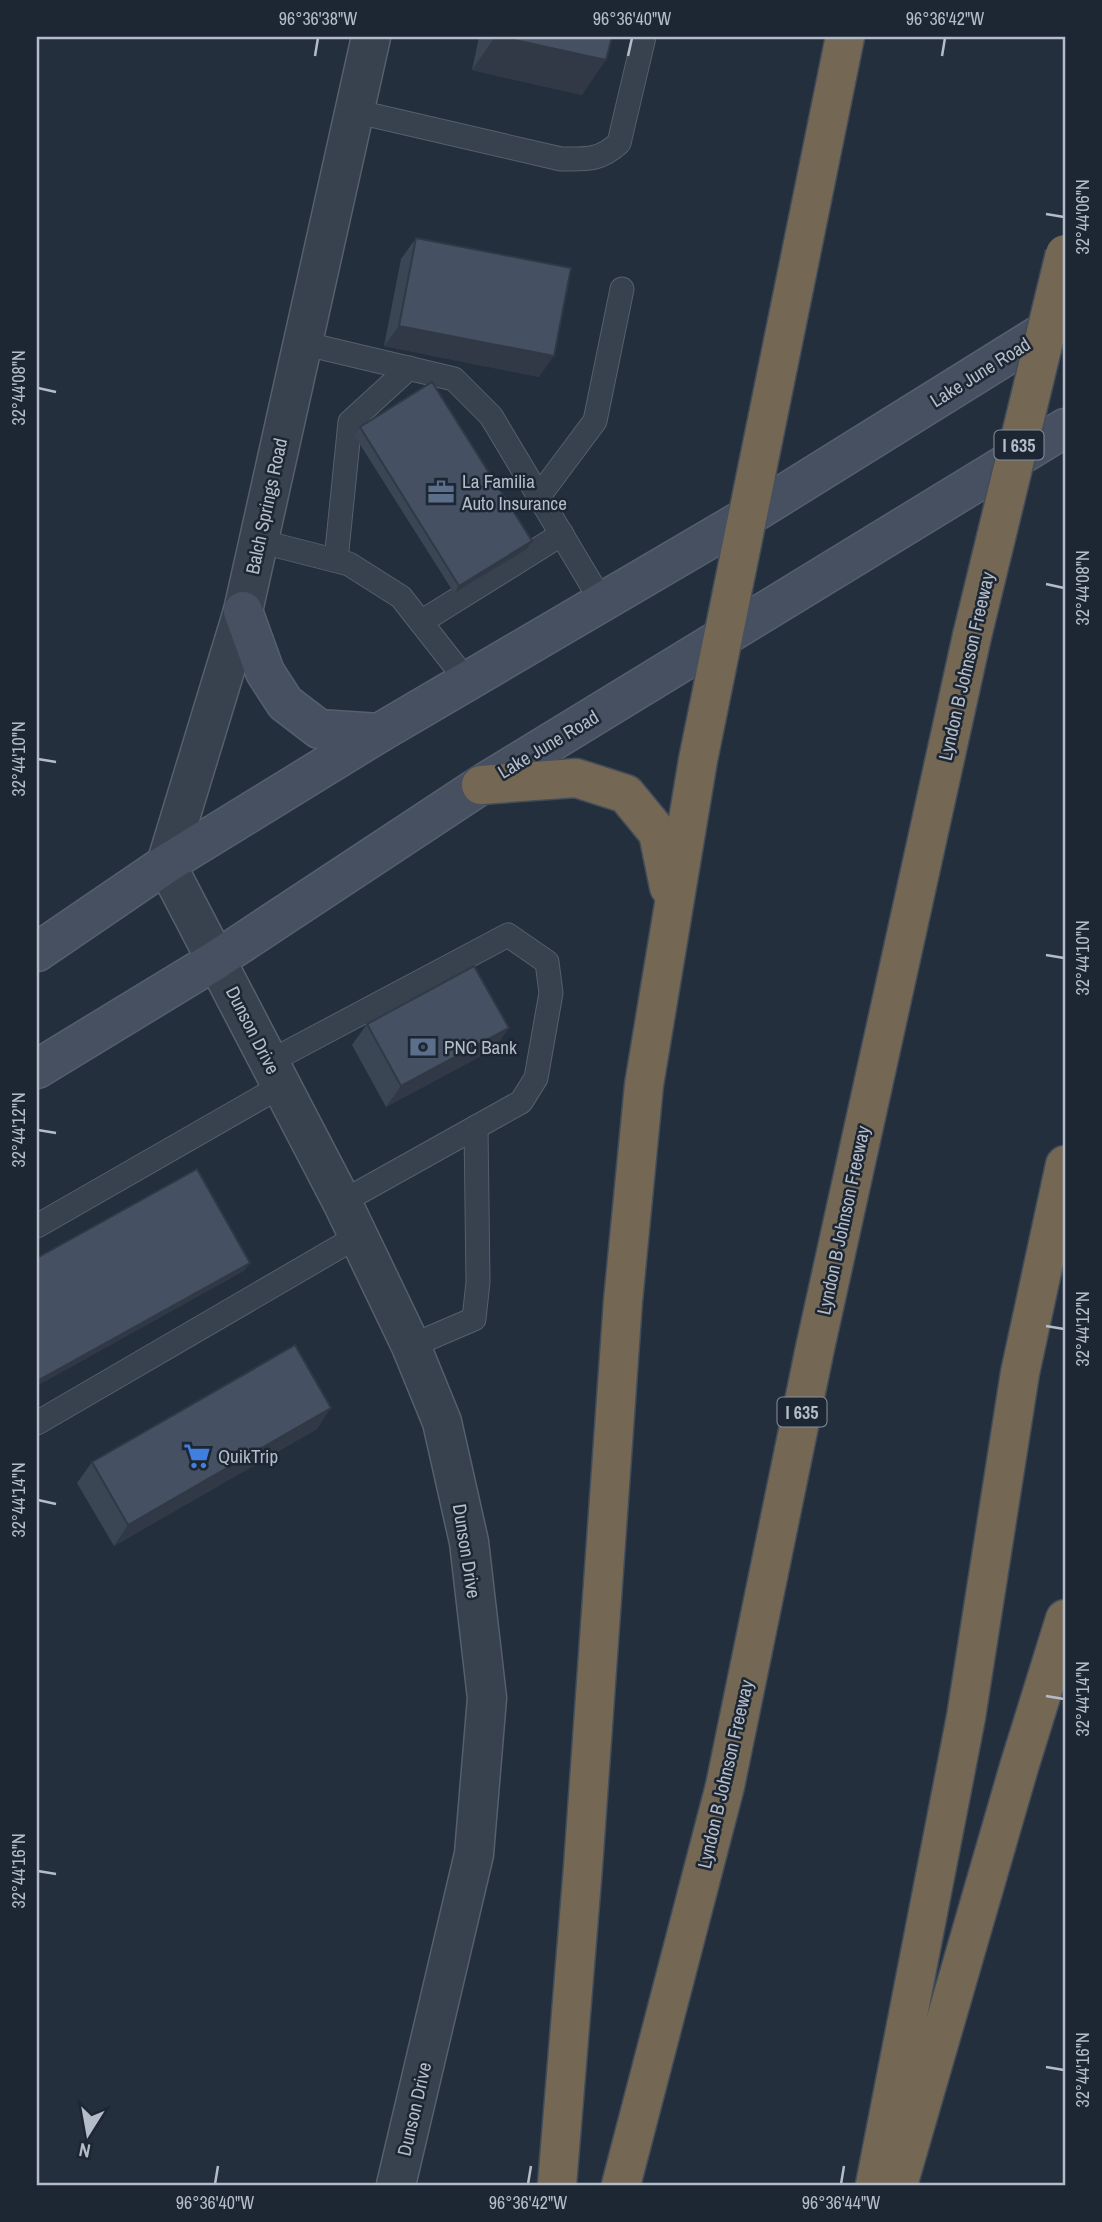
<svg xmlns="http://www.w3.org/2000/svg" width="1102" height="2222" font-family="'Archivo Narrow',sans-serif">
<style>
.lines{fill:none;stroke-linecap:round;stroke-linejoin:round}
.service-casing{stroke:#565f6c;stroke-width:25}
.minor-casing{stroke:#565f6c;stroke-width:41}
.tertiary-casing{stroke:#565f6c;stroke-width:41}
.secondary-casing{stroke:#565f6c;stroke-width:41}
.motorway-casing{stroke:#434c59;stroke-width:41}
.service{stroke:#38414e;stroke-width:23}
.minor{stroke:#38414e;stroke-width:38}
.tertiary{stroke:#38414e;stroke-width:38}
.secondary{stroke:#465061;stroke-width:38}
.motorway{stroke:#746855;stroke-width:38}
.motorway-bridge-casing{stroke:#434c59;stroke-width:41;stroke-linecap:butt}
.motorway-bridge{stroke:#746855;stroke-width:38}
.wall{fill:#3b4654}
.shaded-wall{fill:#303945}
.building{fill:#455162;stroke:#303945;stroke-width:2}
.ticks{fill:none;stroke:#b4bcc9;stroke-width:2.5}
.labels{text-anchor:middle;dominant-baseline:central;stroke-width:5;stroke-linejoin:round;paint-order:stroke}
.shield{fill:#1d2633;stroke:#878f9c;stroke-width:2}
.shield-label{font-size:18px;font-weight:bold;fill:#b4bcc9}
.street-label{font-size:19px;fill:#b4bcc9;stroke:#1d2633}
.poi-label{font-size:19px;fill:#b4bcc9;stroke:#1d2633;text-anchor:start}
.neatline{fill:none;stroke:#b4bcc9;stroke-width:2.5}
.ticks-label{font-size:18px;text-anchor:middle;fill:#b4bcc9}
</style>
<rect width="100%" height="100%" fill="#242f3e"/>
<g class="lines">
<g class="service-casing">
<g id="service">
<path d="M 354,111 L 561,159 C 587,159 599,161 619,143 L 644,37"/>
<path d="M 302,343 L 454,379 L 491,416 L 602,602"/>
<path d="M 539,496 L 595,421 L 622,289"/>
<path d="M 259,541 L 349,564 L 401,597 L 467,681"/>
<path d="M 336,560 L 350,422 L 409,368"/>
<path d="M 421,622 L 562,534"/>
<path d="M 269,1062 L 508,935 L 547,962 L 551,993 L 536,1078 L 521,1102 L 342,1202"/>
<path d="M 37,1226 L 281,1086"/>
<path d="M 411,1346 L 474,1319 L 478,1282 L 476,1127"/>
<path d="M 37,1423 L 358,1236"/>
</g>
</g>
<g class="minor-casing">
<path id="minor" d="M 216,960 L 342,1202 L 411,1346 L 442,1422 L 469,1542 L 487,1698 L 474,1854 L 396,2185"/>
</g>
<g class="tertiary-casing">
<path id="tertiary" d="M 216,960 L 166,864 L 243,611 L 371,37"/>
</g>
<g class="secondary-casing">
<g id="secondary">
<path d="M 243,611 L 265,672 L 285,703 L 319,729 L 379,733"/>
<path d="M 37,952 L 166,864 L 379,733 L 747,517 L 1065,319"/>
<path d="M 37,1069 L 216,960 L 481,785 L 1065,428"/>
</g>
</g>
<g class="motorway-casing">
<g id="motorway">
<path d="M 481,785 L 576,778 L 626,794 L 658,833 L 669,887"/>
<path d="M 557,2185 L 583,1867 L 623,1301 L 644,1085 L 698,760 L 845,37"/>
<path d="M 621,2185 L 725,1786 L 815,1348 L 972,636"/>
<path d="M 875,2185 L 966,1717 L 1020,1373 L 1065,1165"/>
<path d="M 898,2185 L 1019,1767 L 1065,1619"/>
</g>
</g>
<use href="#service" class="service"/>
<use href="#minor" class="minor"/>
<use href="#tertiary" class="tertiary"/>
<use href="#secondary" class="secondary"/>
<use href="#motorway" class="motorway"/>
<g class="motorway-bridge-casing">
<path id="motorway-bridge" d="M 972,636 L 1065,254"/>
</g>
<use href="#motorway-bridge" class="motorway-bridge"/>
</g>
<g class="wall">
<path d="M 479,37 L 612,37 L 582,95 L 472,70 Z"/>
<path d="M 416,238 L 539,377 L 384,346 L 401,259 Z"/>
<path d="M 360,427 L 532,541 L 527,549 L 454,593 L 354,435 Z"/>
<path d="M 367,1024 L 494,1049 L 386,1107 L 352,1045 Z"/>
<path d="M 317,1429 L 114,1546 L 77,1483 L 92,1462 Z"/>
</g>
<g class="shaded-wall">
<path d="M 495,37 L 501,37 L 606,60 L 582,95 L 472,70 Z"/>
<path d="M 399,326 L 554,356 L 539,377 L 384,346 Z"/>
<path d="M 532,541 L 527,549 L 454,593 L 459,586 Z"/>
<path d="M 509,1028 L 494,1049 L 386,1107 L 401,1086 Z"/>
<path d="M 250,1263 L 244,1271 L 37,1386 L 37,1381 Z"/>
<path d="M 331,1408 L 317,1429 L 114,1546 L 128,1525 Z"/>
</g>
<g class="building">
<path d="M 501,37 L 612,37 L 606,60 Z"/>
<path d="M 416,238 L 571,268 L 554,356 L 399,326 Z"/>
<path d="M 432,382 L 532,541 L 459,586 L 360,427 Z"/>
<path d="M 474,966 L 509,1028 L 401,1086 L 367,1024 Z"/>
<path d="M 197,1169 L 250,1263 L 37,1381 L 37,1258 Z"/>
<path d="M 295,1345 L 331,1408 L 128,1525 L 92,1462 Z"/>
</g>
<path class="ticks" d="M 315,56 L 318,38M 628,56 L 632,38M 942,56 L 945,38M 1046,214 L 1064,217M 38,388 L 56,392M 1046,584 L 1064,588M 38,759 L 56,762M 1046,955 L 1064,958M 38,1130 L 56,1133M 1046,1326 L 1064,1329M 38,1500 L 56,1504M 1046,1696 L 1064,1699M 38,1871 L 56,1874M 1046,2067 L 1064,2070M 215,2184 L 218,2166M 528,2184 L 531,2166M 841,2184 L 844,2166"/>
<defs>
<g id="office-bare" transform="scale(2.1)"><path d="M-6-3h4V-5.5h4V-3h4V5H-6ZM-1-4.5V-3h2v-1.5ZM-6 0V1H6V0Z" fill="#5c6f8a" stroke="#1d2633" stroke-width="2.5" paint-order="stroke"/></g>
<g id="bank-bare" transform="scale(2.1)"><path d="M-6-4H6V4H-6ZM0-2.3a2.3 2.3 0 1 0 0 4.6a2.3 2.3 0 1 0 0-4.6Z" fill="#5c6f8a" stroke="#1d2633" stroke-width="2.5" paint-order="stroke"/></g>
<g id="supermarket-bare" transform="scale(2.1)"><path d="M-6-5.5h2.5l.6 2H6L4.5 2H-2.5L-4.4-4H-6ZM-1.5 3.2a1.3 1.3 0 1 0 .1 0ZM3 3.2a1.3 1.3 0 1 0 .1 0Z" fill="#3f7fe0" stroke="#1d2633" stroke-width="2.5" paint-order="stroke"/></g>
</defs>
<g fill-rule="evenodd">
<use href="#office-bare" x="441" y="492"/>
<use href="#bank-bare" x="423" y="1047"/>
<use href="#supermarket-bare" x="197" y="1456"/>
</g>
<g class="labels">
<g class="shield">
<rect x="994.5" y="430.5" width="49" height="29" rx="5"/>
<rect x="777.5" y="1397.5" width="49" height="29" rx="5"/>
</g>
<g class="shield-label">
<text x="1019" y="445">I 635</text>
<text x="802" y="1412">I 635</text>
</g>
<g class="street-label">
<text transform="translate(980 372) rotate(-32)">Lake June Road</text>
<text transform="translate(266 506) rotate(-78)">Balch Springs Road</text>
<text transform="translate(966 666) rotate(-77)">Lyndon B Johnson Freeway</text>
<text transform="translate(548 744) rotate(-31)">Lake June Road</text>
<text transform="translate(253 1030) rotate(63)">Dunson Drive</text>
<text transform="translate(843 1220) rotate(-78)">Lyndon B Johnson Freeway</text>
<text transform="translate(467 1551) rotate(81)">Dunson Drive</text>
<text transform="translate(725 1774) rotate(-77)">Lyndon B Johnson Freeway</text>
<text transform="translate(414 2109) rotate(-77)">Dunson Drive</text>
</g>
<g class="poi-label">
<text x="462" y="481">La Familia<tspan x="462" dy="22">Auto Insurance</tspan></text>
<text x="444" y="1047">PNC Bank</text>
<text x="218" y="1456">QuikTrip</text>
</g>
</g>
<rect width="1102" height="2222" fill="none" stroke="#1d2633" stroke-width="77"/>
<g transform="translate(88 2134) rotate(191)" stroke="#1d2633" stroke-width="5" paint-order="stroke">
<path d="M0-5L12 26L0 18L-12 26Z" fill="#b4bcc9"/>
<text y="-10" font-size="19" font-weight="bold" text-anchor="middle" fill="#b4bcc9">N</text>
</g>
<rect x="38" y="38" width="1026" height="2146" class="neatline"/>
<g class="ticks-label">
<text x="318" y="25">96°36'38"W</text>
<text x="632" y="25">96°36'40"W</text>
<text x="945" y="25">96°36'42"W</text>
<text transform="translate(1083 217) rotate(-90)" y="6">32°44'06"N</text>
<text transform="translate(19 388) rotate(-90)" y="6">32°44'08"N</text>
<text transform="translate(1083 588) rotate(-90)" y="6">32°44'08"N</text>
<text transform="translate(19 759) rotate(-90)" y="6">32°44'10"N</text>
<text transform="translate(1083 958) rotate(-90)" y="6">32°44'10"N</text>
<text transform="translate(19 1130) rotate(-90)" y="6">32°44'12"N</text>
<text transform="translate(1083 1329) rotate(-90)" y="6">32°44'12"N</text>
<text transform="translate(19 1500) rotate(-90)" y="6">32°44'14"N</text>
<text transform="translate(1083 1699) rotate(-90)" y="6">32°44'14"N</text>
<text transform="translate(19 1871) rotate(-90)" y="6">32°44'16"N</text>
<text transform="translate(1083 2070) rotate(-90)" y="6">32°44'16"N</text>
<text x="215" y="2209">96°36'40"W</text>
<text x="528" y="2209">96°36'42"W</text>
<text x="841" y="2209">96°36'44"W</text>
</g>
</svg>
